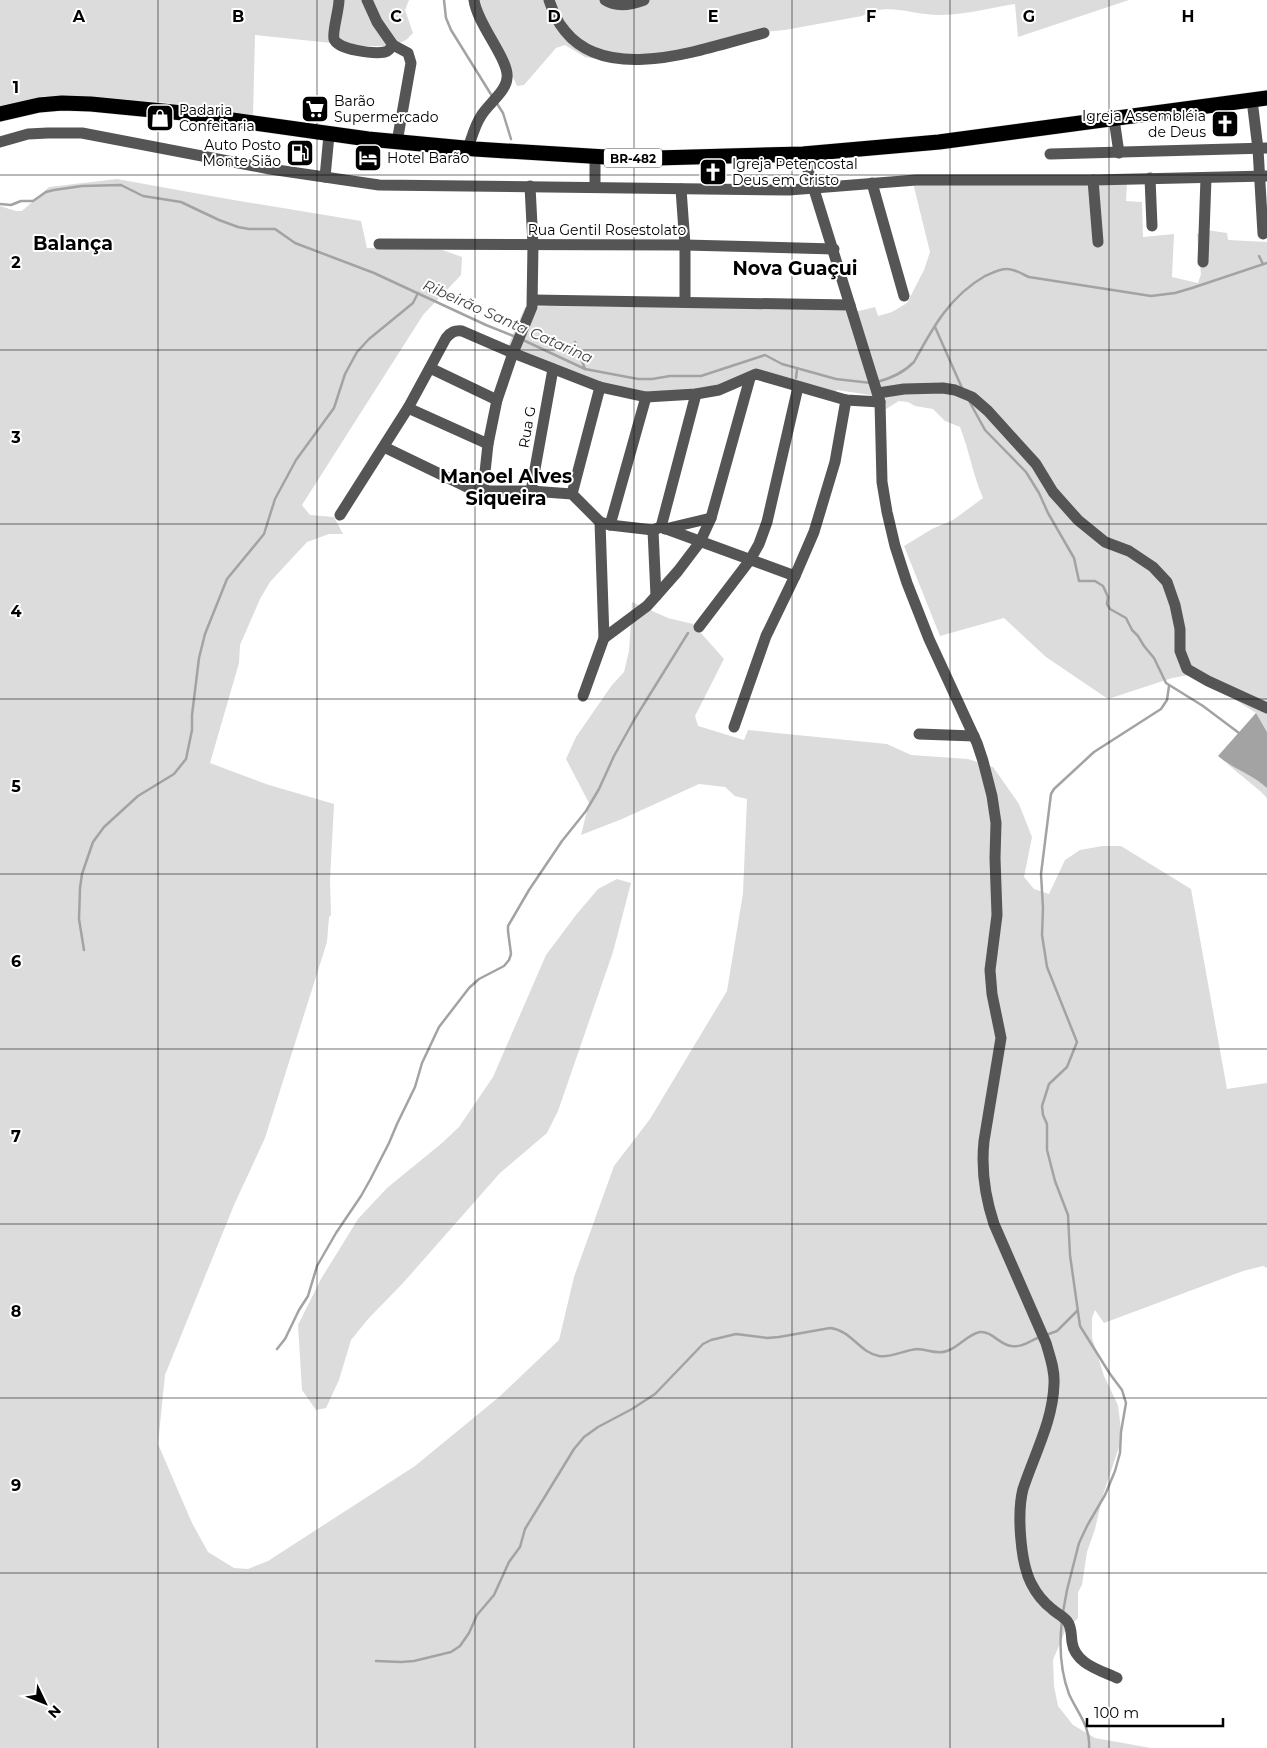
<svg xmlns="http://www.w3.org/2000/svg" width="1267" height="1748" font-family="Montserrat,sans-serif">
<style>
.green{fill:#dcdcdc}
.water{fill:#a3a3a3}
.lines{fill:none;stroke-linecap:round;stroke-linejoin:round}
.stream{stroke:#a3a3a3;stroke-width:2.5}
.highway-casing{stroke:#dbdbdb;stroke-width:16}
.minor{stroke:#555;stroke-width:11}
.highway{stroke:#000;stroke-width:15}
.grid{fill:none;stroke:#000;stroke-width:1;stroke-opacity:0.55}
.labels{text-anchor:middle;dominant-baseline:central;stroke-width:4;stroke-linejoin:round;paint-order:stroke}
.shield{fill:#fff;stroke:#4c4c4c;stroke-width:1}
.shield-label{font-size:12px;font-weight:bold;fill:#000}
.poi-label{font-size:14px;fill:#000;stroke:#fff;text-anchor:start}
.street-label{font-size:14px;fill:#000;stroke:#fff}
.water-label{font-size:15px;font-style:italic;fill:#444;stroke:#fff}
.district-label{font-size:19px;font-weight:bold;fill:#000;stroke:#fff}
.grid-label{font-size:16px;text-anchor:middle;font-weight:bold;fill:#000;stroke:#fff;stroke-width:4;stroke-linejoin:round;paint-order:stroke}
</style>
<rect width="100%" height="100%" fill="#fff"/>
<g class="green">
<path d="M 0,0 L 409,0 L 405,10 L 413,33 L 406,40 L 397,44 L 384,46 L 360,46 L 255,35 L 253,115 L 159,102 L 59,96 L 46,96 L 0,106 Z"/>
<path d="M 478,0 L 1129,0 L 1018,37 L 1015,4 C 990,8 968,14 942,15 C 912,16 890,1 862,16 L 785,30 L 745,34 L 681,55 L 616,63 L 585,57 L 565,45 L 556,48 L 524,85 L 517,86 Z"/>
<path d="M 117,179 L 222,198 L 361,221 L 367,248 L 434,247 L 462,257 L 461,275 L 423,315 L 302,505 L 310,515 L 334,517 L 343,534 L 329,534 L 307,542 L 270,582 L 260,599 L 240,645 L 239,663 L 210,763 L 269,785 L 334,804 L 330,880 L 331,915 L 329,917 L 327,942 L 265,1138 L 234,1205 L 165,1375 L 158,1444 L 192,1523 L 208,1552 L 234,1568 L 248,1569 L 268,1561 L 415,1466 L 499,1397 L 559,1340 L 574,1277 L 614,1166 L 650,1119 L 727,991 L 743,893 L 747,799 L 735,796 L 725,787 L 699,784 L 622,819 L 581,835 L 589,803 L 566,759 L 576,737 L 612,685 L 624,672 L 629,651 L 632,602 L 668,618 L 693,624 L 724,659 L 695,716 L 698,726 L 744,740 L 748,730 L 887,744 L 911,755 L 968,759 L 993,767 L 1019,804 L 1032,837 L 1024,877 L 1034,889 L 1049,894 L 1065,860 L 1080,850 L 1102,846 L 1121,846 L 1191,889 L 1227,1089 L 1267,1083 L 1267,1268 L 1263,1266 L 1243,1271 L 1104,1323 L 1095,1310 L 1092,1318 L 1092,1338 L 1104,1376 L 1118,1405 L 1122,1438 L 1103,1495 L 1095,1529 L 1087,1552 L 1082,1585 L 1078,1592 L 1078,1618 L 1065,1631 L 1053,1660 L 1054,1686 L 1058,1706 L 1073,1725 L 1095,1738 L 1151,1748 L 0,1748 L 0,206 L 16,211 L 22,211 L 49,187 Z"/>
<path d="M 913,183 L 1127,184 L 1126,201 L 1142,202 L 1143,237 L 1174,234 L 1172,277 L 1198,283 L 1201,274 L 1197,234 L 1206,230 L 1227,233 L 1228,240 L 1267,242 L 1267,732 L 1256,713 L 1195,674 L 1172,678 L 1108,699 L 1046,657 L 1004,618 L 940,636 L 904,546 L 932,529 L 953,520 L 983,498 C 973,475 969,450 960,427 L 945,421 L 933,409 L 915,406 L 908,402 L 899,401 L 886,409 L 880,410 L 879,406 L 870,395 L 837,390 L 834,393 L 755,372 L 708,389 L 683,391 L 637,392 L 610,388 L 507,348 L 525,307 L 550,306 L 840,309 L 855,312 L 875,307 L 878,316 L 892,312 L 907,303 L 924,270 L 930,252 Z"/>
<path d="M 1225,762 L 1256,778 L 1267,788 L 1267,798 L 1260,791 Z"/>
<path d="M 617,879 L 631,883 L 613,952 L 558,1111 L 547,1133 L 500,1173 L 403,1283 L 369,1318 L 351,1340 L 339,1380 L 326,1408 L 316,1410 L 302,1390 L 298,1325 L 321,1279 L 358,1219 L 387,1188 L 442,1143 L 459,1127 L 493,1077 L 546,955 L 576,915 L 598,889 Z"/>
</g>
<path class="water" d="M 1256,713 L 1267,732 L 1267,788 C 1252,774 1233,769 1218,756 Z"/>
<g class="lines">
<g class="stream">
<path d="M 444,0 L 446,18 L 451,30 L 492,96"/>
<path d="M 496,102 L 503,113 L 511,139"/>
<path d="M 0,204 L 11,205 L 21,201 L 33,201 L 46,192 L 54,190 L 82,186 L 121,185 L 143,196 L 181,202 L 219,220 L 238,227 L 249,229 L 275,229 L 295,243 L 374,273 L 486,325 L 516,337"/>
<path d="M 1259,256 L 1263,264"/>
<path d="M 935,327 L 962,388"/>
<path d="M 523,340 L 585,369 L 638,379 L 652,379 L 670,376 L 701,376 L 765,355 L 782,364 L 836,379 L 871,383"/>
<path d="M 575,342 L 585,369"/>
<path d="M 796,378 L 797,369"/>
<path d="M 877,382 C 892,378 903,373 914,362 C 933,327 950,296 985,276 C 992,273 999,269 1007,269 C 1015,269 1022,274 1029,277 L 1151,296 L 1175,293 L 1192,288 L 1267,263"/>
<path d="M 968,399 L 985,430 L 1026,472 L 1039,493 L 1048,513 L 1074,558 L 1079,581 L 1095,581 L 1103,586 L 1108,597 L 1107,604 L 1110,609 L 1126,618 L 1132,630 L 1138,636 L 1144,646 L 1154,658 L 1166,683 L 1203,706 L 1239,733"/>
<path d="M 84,950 L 79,919 L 80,888 L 82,874 L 93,842 L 104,827 L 138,796 L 174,774 L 186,759 L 192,730 L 192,715 L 199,658 L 205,634 L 227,579 L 264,534 L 275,499 L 296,460 L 334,408 L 345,374 L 357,352 L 369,339 L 413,303 L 418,293"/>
<path d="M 1046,1335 L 1057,1331 L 1077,1311"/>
<path d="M 277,1349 L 285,1339 L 299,1310 L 308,1296 L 317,1266 L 336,1233 L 361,1196 L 370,1180 L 389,1143 L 397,1124 L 415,1087 L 422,1063 L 439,1027 L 469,988 L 479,979 L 504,966 L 509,960 L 511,954 L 508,931 L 508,926 L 529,890 L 562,841 L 586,811 L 599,789 L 614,756 L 634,720 L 688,633"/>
<path d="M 1063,1612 L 1067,1590 L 1079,1543 L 1087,1526 L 1105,1495 L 1115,1471 L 1120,1453 L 1121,1432 L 1126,1403 L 1122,1390 L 1110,1374 L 1080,1326 L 1070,1255 L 1068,1215 L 1055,1181 L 1047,1150 L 1047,1124 L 1043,1115 L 1042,1106 L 1049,1084 L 1067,1067 L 1077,1042 L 1047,967 L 1042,935 L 1043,908 L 1041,874 L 1051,794 L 1054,789 L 1094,752 L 1161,709 L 1167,700 L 1169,686"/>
<path d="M 1062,1620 C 1059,1645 1060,1670 1069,1694 C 1077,1712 1091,1727 1089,1748"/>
<path d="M 376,1661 L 401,1662 L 414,1661 L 451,1652 L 460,1646 L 469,1633 L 477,1615 L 494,1595 L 509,1562 L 520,1547 L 525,1529 L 574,1449 L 584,1437 L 598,1427 L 632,1409 L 655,1394 L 703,1344 L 711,1340 L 736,1334 L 767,1338 L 779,1337 L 830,1328 C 851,1330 860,1353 879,1356 C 892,1358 904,1350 917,1349 C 927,1349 937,1355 947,1351 C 959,1347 968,1334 980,1332 C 992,1331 1000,1345 1011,1346 C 1022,1348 1031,1340 1040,1337"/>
</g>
<g class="highway-casing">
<path id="highway" d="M 0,114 L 39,105 L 62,103 L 91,104 L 183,113 L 368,139 L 475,149 L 622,158 L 657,158 L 803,154 L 939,142 L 1267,98"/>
</g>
<g class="minor">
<path d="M 339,0 C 339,10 332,32 334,39 C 338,50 374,54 385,52 C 389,51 391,48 393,45 L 377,22 L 367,0"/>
<path d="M 549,0 C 553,11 557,22 565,31 C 609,86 707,47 764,33"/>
<path d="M 605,0 C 617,8 631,5 644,0"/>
<path d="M 393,45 L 408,53 L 411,63 L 397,142"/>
<path d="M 1252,100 L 1258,149 L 1263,234"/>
<path d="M 1114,119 L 1119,153"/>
<path d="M 0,142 L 28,134 L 48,133 L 82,133 L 270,169 L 379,185 L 789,190 L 916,180 L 1093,180 L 1267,176"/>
<path d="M 468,148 C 472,137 475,125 481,116 C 488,104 506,92 507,78 C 510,61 477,24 474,0"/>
<path d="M 803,154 L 880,402 L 882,482 L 887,512 L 895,546 L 907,583 L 929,639 L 977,743 L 983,761 L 992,796 L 996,823 L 995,858 L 997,915 L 990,970 L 992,994 L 1001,1038 L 984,1141 C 981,1170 985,1197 994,1224 L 1046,1343 C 1050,1357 1055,1370 1054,1384 C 1053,1421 1034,1455 1023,1489 C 1017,1512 1020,1561 1031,1583 C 1036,1593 1043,1602 1052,1609 C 1056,1613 1063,1616 1067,1621 C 1072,1627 1071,1635 1072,1642 C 1075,1664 1100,1670 1117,1678"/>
<path d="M 1050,154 L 1267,148"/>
<path d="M 595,156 L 595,187"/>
<path d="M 325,177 L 329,135"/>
<path d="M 1150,178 L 1152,226"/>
<path d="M 1093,180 L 1098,242"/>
<path d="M 872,183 L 904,296"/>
<path d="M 681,189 L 685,245 L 685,301"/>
<path d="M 379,244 L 685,245 L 834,249"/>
<path d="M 1203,262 L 1206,178"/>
<path d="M 533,300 L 850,305"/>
<path d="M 430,368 L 497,400"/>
<path d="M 878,393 L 904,389 L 943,388 L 955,390 L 972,397 L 988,411 L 1036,464 L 1053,492 L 1078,520 L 1105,542 L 1129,551 L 1153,567 L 1167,582 L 1175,605 L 1180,629 L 1180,651 L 1187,669 L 1208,681 L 1267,708"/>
<path d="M 408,408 L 488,444"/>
<path d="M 384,447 L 469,488 L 483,491 L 531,491 L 572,494 L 600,522 L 610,525 L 653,530 L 661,527 L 795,576"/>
<path d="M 483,491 L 488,444 L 497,400 L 513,353 L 532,307 L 533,245 L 530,186"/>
<path d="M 531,491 L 553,369"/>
<path d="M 572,494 L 600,387"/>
<path d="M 340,515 L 408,408 L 446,338 C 451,332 455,330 462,331 L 513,353 L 600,387 L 646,397 L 696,394 L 719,390 L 756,374 L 846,400 L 880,402"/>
<path d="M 610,525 L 646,397"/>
<path d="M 661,527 L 696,394"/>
<path d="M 665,529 L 711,518"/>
<path d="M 653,530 L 656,596"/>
<path d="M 699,627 L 750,560 L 759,544 L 767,522 L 798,387"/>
<path d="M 604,638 L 647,606 L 656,596 L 678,571 L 700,542 L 711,518 L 750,378"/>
<path d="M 583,696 L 604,638 L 600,522"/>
<path d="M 734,727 L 766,636 L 795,576 L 814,532 L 835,462 L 846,400"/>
<path d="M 919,734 L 974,736"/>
</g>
<use href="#highway" class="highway"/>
</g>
<path class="grid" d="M 158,0 L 158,1748M 317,0 L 317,1748M 475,0 L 475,1748M 634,0 L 634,1748M 792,0 L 792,1748M 950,0 L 950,1748M 1109,0 L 1109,1748M 0,175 L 1267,175M 0,350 L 1267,350M 0,524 L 1267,524M 0,699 L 1267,699M 0,874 L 1267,874M 0,1049 L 1267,1049M 0,1224 L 1267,1224M 0,1398 L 1267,1398M 0,1573 L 1267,1573"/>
<defs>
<g id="supermarket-square" transform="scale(1.4375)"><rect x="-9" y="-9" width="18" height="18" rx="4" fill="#000" stroke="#fff"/><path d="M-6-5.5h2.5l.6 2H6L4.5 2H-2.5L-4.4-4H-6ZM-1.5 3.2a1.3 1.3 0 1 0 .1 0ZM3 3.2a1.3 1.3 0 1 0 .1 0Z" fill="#fff"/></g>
<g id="shop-square" transform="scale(1.4375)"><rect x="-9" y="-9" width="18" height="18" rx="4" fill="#000" stroke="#fff"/><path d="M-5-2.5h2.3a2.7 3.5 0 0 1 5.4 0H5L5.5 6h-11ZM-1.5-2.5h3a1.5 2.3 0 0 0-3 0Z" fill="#fff"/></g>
<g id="church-square" transform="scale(1.4375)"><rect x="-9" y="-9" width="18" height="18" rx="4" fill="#000" stroke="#fff"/><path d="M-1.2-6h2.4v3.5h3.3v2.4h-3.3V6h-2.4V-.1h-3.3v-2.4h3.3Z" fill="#fff"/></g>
<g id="fuel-square" transform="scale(1.4375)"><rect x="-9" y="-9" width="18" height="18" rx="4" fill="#000" stroke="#fff"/><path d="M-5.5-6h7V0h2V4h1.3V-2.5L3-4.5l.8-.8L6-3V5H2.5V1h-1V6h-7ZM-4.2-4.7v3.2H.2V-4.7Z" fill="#fff"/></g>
<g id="hotel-square" transform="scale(1.4375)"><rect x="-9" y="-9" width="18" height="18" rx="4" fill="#000" stroke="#fff"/><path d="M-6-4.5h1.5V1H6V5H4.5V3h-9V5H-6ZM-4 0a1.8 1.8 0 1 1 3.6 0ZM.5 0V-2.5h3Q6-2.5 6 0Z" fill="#fff"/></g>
</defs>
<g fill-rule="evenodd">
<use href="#supermarket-square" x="315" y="109"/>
<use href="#shop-square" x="160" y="118"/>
<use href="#church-square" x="1225" y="124"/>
<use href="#fuel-square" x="300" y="153"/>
<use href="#hotel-square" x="368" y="158"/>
<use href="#church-square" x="713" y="172"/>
</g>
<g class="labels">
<rect class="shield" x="604" y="148.5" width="58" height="19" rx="4"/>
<g class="shield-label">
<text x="633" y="158">BR-482</text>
</g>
<g class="poi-label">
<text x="334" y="101">Barão<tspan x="334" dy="16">Supermercado</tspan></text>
<text x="179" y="110">Padaria<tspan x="179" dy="16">Confeitaria</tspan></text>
<text x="1206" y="116" text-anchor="end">Igreja Assembléia<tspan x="1206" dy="16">de Deus</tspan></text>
<text x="281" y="145" text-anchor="end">Auto Posto<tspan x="281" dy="16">Monte Sião</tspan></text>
<text x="387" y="158">Hotel Barão</text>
<text x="732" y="164">Igreja Petencostal<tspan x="732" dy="16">Deus em Cristo</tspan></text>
</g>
<g class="street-label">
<text x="607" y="230">Rua Gentil Rosestolato</text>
<text transform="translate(527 427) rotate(-80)">Rua G</text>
</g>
<g class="water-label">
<text transform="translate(508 321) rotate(24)">Ribeirão Santa Catarina</text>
</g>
<g class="district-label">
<text x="73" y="243">Balança</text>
<text x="795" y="268">Nova Guaçui</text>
<text x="506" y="476">Manoel Alves<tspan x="506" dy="22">Siqueira</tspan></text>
</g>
</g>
<g class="grid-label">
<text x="79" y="22">A</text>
<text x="238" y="22">B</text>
<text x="396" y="22">C</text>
<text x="554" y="22">D</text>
<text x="713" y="22">E</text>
<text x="871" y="22">F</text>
<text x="1029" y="22">G</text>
<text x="1188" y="22">H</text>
<text x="16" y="93">1</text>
<text x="16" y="268">2</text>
<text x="16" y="443">3</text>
<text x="16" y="617">4</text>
<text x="16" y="792">5</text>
<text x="16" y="967">6</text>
<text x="16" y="1142">7</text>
<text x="16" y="1317">8</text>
<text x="16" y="1491">9</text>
</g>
<g transform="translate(45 1703) rotate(133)" stroke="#ffffff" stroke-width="4" paint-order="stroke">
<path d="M0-4L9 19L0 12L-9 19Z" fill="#000000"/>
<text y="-8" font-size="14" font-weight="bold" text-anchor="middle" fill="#000000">N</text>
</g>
<path d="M1087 1718v8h136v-8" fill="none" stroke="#000000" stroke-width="2.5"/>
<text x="1094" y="1718" font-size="15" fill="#000000" stroke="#ffffff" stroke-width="4" paint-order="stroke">100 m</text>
</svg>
